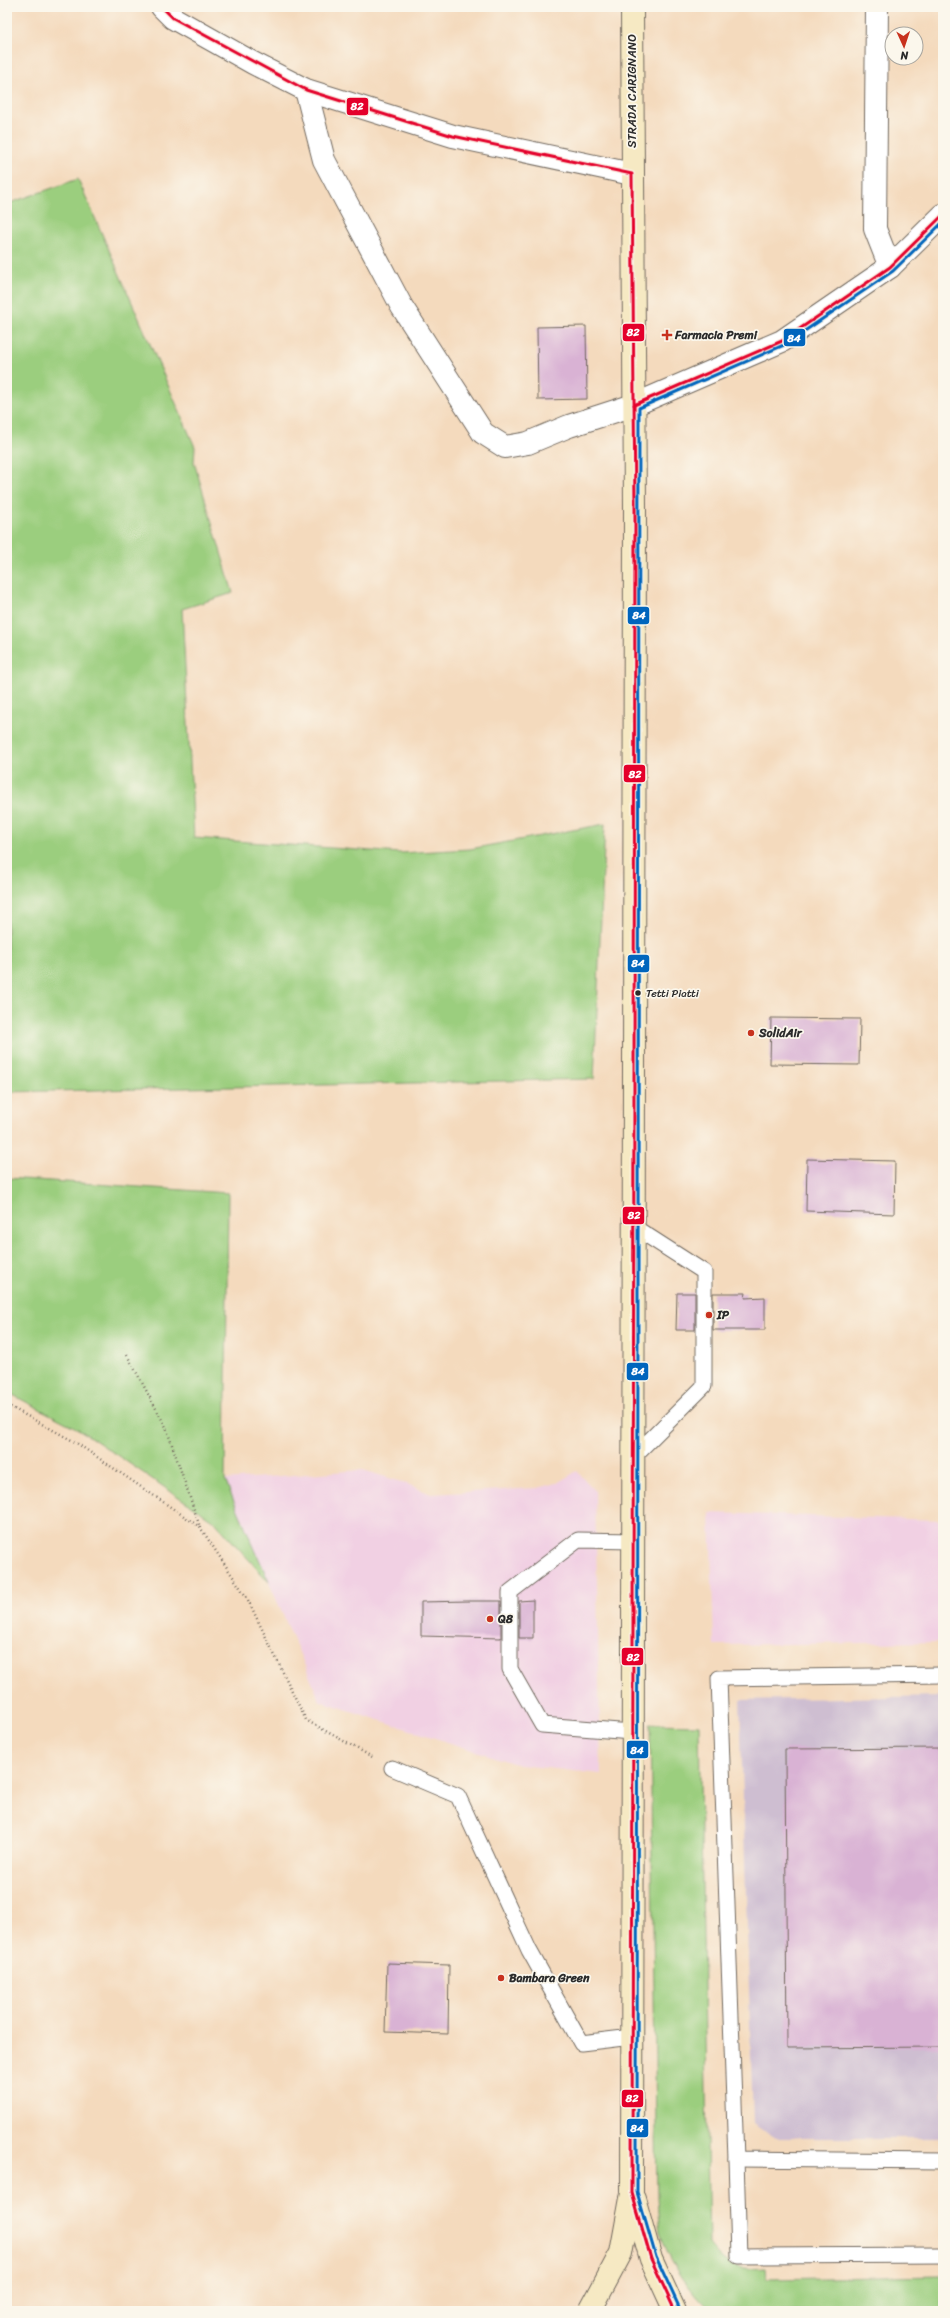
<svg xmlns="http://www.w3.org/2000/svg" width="950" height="2318" font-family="Sriracha,sans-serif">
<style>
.built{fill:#f1d0e3}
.industrial{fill:#cebed1}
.green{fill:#9bce7e;stroke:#637c54}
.building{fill:#d9b2d4}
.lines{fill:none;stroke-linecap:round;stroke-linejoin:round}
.lane-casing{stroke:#71685e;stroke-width:17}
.street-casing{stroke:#71685e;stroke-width:24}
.secondary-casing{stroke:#71685e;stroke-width:24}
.path{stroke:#71685e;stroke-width:2.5;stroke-dasharray:1 3;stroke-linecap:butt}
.lane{stroke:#fff;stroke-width:15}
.street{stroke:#fff;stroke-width:22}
.secondary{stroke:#f6e9c3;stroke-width:22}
.bus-1-casing{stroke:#fbf7ec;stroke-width:6}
.bus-2-casing{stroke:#fbf7ec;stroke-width:6}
.bus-1{stroke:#e4002b;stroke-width:3}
.bus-2{stroke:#0065bd;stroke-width:3}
.poi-dot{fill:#c8321e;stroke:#fbf7ec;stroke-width:1.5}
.bus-dot{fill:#2b2b2b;stroke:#fbf7ec;stroke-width:1.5}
.labels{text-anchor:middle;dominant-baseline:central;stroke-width:3.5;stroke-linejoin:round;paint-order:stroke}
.bus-label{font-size:11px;fill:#2b2b2b;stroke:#fbf7ec;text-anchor:start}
.street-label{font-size:12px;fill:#2b2b2b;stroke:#fbf7ec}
.poi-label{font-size:12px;font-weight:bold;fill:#2b2b2b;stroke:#fbf7ec;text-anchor:start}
.line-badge{stroke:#fbf7ec;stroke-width:1.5}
.badge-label{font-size:11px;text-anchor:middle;font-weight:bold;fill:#fff}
</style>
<rect width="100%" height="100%" fill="#fbf7ec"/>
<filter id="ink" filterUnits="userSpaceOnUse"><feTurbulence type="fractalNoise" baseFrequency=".025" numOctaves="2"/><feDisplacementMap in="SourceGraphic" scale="8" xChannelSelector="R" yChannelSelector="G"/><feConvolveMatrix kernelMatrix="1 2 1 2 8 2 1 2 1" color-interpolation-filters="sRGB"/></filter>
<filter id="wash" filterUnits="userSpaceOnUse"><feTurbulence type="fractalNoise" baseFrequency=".012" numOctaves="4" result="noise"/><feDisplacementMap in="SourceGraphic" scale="16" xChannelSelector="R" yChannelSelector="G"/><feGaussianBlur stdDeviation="0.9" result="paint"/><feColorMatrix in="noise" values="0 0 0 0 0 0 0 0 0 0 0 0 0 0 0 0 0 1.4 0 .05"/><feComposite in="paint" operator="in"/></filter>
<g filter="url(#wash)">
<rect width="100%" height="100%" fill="#f4dabd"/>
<g class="built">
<path d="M 363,1470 L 405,1483 L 431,1494 L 538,1488 L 557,1483 L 577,1471 L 595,1491 L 601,1774 L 519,1765 L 320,1701 L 225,1480 Z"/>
<path d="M 710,1513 L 943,1520 L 943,1642 L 714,1645 Z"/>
</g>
<path class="industrial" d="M 943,1696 L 943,2138 L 776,2138 L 753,2123 L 740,1700 Z"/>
<g class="green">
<path d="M 78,179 L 195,447 L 194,462 L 233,593 L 182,609 L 194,838 L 400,853 L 470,849 L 605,824 L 594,1079 L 7,1092 L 7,204 Z"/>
<path d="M 7,1178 L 228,1193 L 225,1480 L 269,1582 L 214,1521 L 80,1430 L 7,1392 Z"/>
<path d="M 650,1724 L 699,1725 L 709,2244 C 727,2267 736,2270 765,2268 L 766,2279 L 943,2276 L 943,2311 L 711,2311 C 689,2290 668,2261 660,2231 C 658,2220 658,2208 657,2197 Z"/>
</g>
<g id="blocks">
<g class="building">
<path d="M 586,326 L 587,399 L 538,400 L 537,327 Z"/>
<path d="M 771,1018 L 860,1019 L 859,1065 L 770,1064 Z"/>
<path d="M 807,1159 L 895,1161 L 894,1214 L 806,1211 Z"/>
<path d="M 677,1293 L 695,1293 L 695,1330 L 676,1330 Z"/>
<path d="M 713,1293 L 746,1293 L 745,1298 L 765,1297 L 765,1330 L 713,1330 Z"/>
<path d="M 533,1600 L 533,1638 L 519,1638 L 519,1601 Z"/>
<path d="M 469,1601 L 501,1601 L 501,1638 L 421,1636 L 421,1602 Z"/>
<path d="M 943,1748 L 943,2047 L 787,2048 L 785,1749 Z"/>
<path d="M 387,1963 L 449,1965 L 448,2034 L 385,2032 Z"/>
</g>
</g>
</g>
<g filter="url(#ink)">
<use href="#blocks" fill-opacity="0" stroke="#71685e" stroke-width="1"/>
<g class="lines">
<g class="lane-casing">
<g id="lane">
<path d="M 633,1457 L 704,1386 L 704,1272 L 634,1227"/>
<path d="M 943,1675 L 719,1678 L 736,2159 L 943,2161"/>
<path d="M 632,1732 L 542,1725 L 510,1669 L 510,1592 L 578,1540 L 633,1541"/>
<path d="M 392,1768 L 458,1796 L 529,1950 L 581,2043 L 632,2037"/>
<path d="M 736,2159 L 739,2256 L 943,2255"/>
</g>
</g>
<g class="street-casing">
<g id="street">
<path d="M 162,7 L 173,18 L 253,63 L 306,90 L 453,136 L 632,174"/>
<path d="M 877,7 L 875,229 L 890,267"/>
<path d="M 306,90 L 324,160 L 402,307 L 483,433 L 505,447 L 528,443 L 569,426 L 634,405 L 782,341 L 890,267 L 943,215"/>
</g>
</g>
<g class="secondary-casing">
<g id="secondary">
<path d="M 634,2198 L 651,2259 L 675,2311"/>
<path d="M 590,2311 L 621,2253 L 632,2193 L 635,509 L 632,7"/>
</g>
</g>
<g class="path">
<path d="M 127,1355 L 166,1427 L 200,1527"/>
<path d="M 7,1405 L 75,1442 L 200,1527 L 247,1598 L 306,1720 L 374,1758"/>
</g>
<use href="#lane" class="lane"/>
<use href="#street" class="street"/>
<use href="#secondary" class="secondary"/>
<g class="bus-1-casing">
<g id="bus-1">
<path d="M 162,7 L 173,18 L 306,90 L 453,136 L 632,174 L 635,509 L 632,2193 L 651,2259 L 675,2311"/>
<path d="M 634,405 L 782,341 L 890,267 L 943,215"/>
</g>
</g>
<g class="bus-2-casing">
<path id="bus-2" d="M 680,2309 L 656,2257 L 637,2192 L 639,408 L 784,345 L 893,271 L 943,222"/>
</g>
<use href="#bus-1" class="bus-1"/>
<use href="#bus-2" class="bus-2"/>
</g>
</g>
<g class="poi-dot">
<path d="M665 329h4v4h4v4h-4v4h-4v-4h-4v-4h4z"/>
<circle cx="751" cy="1033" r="4"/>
<circle cx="709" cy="1315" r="4"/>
<circle cx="490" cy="1619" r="4"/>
<circle cx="501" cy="1978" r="4"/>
</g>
<circle class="bus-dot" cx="638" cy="993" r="3.5"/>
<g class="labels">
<g class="bus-label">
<text x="646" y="993">Tetti Piatti</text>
</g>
<g class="street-label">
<text transform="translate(632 91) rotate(-90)">STRADA CARIGNANO</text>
</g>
<g class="poi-label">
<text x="675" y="335">Farmacia Premi</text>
<text x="759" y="1033">SolidAir</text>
<text x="717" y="1315">IP</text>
<text x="498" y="1619">Q8</text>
<text x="509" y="1978">Bambara Green</text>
</g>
</g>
<g class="line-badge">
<rect x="346" y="97" width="23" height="19" rx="4" fill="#e4002b"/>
<rect x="622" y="323" width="23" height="19" rx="4" fill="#e4002b"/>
<rect x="783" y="328" width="23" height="19" rx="4" fill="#0065bd"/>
<rect x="627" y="606" width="23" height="19" rx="4" fill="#0065bd"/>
<rect x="623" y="764" width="23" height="19" rx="4" fill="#e4002b"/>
<rect x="627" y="954" width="23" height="19" rx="4" fill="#0065bd"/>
<rect x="622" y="1206" width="23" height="19" rx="4" fill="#e4002b"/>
<rect x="626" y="1362" width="23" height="19" rx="4" fill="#0065bd"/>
<rect x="621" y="1647" width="23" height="19" rx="4" fill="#e4002b"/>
<rect x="626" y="1740" width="23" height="19" rx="4" fill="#0065bd"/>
<rect x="621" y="2089" width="23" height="19" rx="4" fill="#e4002b"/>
<rect x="626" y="2118" width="23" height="20" rx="4" fill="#0065bd"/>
</g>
<g class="badge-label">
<text x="357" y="110">82</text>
<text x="633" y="336">82</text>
<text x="794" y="342">84</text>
<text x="639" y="619">84</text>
<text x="635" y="778">82</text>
<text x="638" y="967">84</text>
<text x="634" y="1219">82</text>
<text x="638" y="1375">84</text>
<text x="633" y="1661">82</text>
<text x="637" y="1754">84</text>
<text x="632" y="2102">82</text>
<text x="637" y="2132">84</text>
</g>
<rect width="950" height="2318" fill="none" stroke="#fbf7ec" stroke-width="24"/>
<g transform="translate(904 46) rotate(177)"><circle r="19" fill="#fbf7ec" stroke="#a8a59f"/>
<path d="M0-3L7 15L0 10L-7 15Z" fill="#c8321e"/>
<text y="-6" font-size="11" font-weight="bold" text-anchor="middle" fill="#2b2b2b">N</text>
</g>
</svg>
